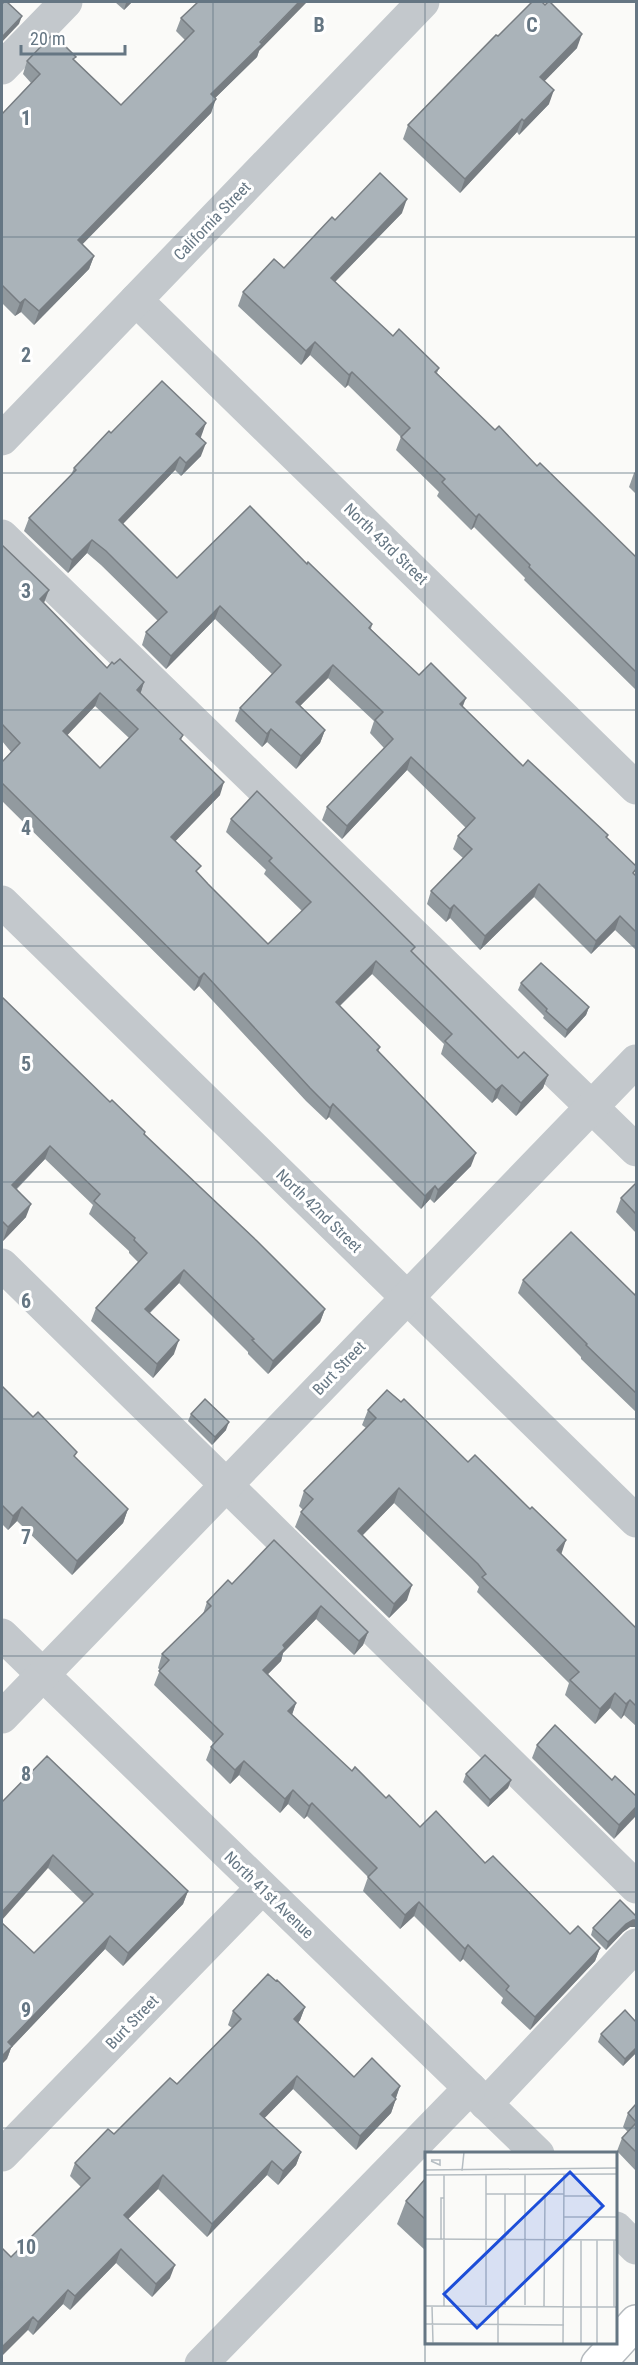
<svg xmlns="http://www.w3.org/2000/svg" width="638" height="2365" font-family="'Roboto Condensed',sans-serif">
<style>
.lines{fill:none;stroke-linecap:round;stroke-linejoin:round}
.major-casing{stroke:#b5babe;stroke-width:36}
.minor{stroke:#c3c8cc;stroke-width:33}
.major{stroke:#fff;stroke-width:33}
.wall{fill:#929a9f;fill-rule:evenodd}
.shaded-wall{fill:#777d82}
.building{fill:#aab3b9;stroke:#777d82;stroke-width:1.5;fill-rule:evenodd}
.grid{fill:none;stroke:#657683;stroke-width:1.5;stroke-opacity:0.55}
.labels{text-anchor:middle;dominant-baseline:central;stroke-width:6;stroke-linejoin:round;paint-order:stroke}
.street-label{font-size:16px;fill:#657683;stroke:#fff}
.inset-road{fill:none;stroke:#b5bdc2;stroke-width:1.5}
.view{fill:#1d4ed8;fill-opacity:0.15;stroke:#1d4ed8;stroke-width:3}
.inset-edge{fill:none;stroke:#657683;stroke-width:3}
.grid-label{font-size:20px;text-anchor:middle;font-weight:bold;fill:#657683;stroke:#fff;stroke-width:6;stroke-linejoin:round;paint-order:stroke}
</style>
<rect width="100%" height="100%" fill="#fafaf8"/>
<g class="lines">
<g class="major-casing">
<path id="major" d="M 598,2364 L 636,2322"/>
</g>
<g class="minor">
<path d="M 2,68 L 66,2"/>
<path d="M 136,300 L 636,788"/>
<path d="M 2,439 L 423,2"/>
<path d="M 2,536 L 636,1150"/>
<path d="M 2,902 L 636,1521"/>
<path d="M 2,1265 L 636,1887"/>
<path d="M 2,1635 L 538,2154"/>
<path d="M 2,1717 L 636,1061"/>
<path d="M 486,2104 L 636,1945"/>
<path d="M 2,2155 L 262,1888"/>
<path d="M 616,2228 L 636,2248"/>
<path d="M 201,2364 L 470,2088"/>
</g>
<use href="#major" class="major"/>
</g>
<g class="wall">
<path d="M 115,2 L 132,2 L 124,10 Z"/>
<path d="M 181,18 L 259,51 L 257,57 L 215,98 L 211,113 L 82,244 L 94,256 L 89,269 L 34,325 L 21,312 L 15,316 L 2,303 L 2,114 L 31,83 L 23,74 L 27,61 L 74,60 L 121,105 L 185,40 L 176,31 Z"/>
<path d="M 498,36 L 577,48 L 544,81 L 549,104 L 519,135 L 517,132 L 460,193 L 403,139 L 408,125 Z"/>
<path d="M 402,213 L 335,282 L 393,336 L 439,368 L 437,373 L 495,430 L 537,466 L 636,557 L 636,690 L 524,580 L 525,578 L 474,527 L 471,530 L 437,496 L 439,492 L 396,450 L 401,437 L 348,385 L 345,388 L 310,355 L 301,365 L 238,306 L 243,292 L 284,268 L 335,220 Z"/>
<path d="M 111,433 L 201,437 L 200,438 L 201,456 L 181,476 L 175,470 L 123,524 L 177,578 L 307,564 L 372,624 L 371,629 L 419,675 L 463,707 L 523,766 L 608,835 L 607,838 L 636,876 L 636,950 L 615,930 L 591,954 L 534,897 L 480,950 L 450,918 L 446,922 L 427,904 L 431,891 L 463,858 L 453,849 L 458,836 L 466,828 L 407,770 L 342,839 L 322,820 L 327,807 L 384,748 L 370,733 L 374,721 L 328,678 L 300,706 L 325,730 L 320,743 L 296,769 L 267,742 L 262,747 L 235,721 L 240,708 L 272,674 L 215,619 L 166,669 L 142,645 L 146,632 L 158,621 L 101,565 L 87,553 L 68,573 L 24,531 L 29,518 L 71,475 L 74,468 Z"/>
<path d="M 636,471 L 636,494 L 629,487 L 634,473 Z"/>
<path d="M 2,545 L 44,603 L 107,668 L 114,664 L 144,682 L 140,694 L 183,735 L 181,740 L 220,795 L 175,841 L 198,874 L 268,944 L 302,911 L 264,874 L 266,870 L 226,832 L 231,819 L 413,953 L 518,1058 L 548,1075 L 543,1088 L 516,1116 L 497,1098 L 492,1103 L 441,1054 L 444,1044 L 372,974 L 340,1006 L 380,1047 L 378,1052 L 471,1166 L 434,1203 L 430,1199 L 421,1209 L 329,1117 L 326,1120 L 306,1101 L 199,986 L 194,991 L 2,801 L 2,762 L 11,752 L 2,741 ZM 95,706 L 129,738 L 100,768 L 67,735 Z"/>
<path d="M 521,983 L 589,1007 L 586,1015 L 565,1038 L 543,1018 L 544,1016 L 518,990 Z"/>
<path d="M 2,997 L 110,1102 L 145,1132 L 144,1134 L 325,1309 L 320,1322 L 268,1374 L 248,1354 L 248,1352 L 179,1283 L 150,1313 L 174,1354 L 153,1378 L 91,1321 L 96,1308 L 139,1263 L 129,1253 L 129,1251 L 89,1214 L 93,1205 L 45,1159 L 17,1189 L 26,1217 L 3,1241 L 2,1239 Z"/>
<path d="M 636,1183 L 636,1233 L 616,1212 L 621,1198 Z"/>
<path d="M 523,1280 L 635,1295 L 636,1293 L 636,1412 L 581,1359 L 581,1357 L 518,1293 Z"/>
<path d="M 2,1386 L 128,1509 L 123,1523 L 72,1575 L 17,1521 L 8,1530 L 2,1524 Z"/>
<path d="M 368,1410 L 561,1554 L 636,1628 L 636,1726 L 624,1715 L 621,1719 L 610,1708 L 595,1724 L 565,1695 L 569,1683 L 477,1592 L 479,1587 L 472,1579 L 394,1503 L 362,1536 L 407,1600 L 389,1618 L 295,1527 L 301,1512 L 303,1510 L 299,1506 L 304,1491 L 366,1428 L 362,1425 Z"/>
<path d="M 191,1414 L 226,1430 L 212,1445 L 188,1421 Z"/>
<path d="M 274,1540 L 368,1632 L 363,1645 L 354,1655 L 316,1619 L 283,1653 L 281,1661 L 268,1674 L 296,1703 L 292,1715 L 352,1771 L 420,1827 L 485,1863 L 570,1934 L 600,1948 L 595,1961 L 530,2030 L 501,2003 L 503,1998 L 463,1959 L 460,1962 L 414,1916 L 400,1929 L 363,1891 L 368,1877 L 307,1816 L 304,1819 L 288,1804 L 280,1813 L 239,1775 L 230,1784 L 206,1760 L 211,1747 L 214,1743 L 154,1685 L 160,1670 L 158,1668 L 162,1654 L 203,1614 L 207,1602 L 232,1584 Z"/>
<path d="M 537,1745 L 612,1780 L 636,1796 L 614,1839 L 532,1758 Z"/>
<path d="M 466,1774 L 511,1780 L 508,1788 L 488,1807 L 463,1782 Z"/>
<path d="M 2,1802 L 188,1891 L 183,1904 L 123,1966 L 105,1949 L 11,2048 L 7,2059 L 34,1953 L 84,1903 L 48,1868 Z"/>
<path d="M 630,1927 L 623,1932 L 606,1950 L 591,1935 L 593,1928 Z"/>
<path d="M 305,2007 L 300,2020 L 298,2023 L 354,2077 L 400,2086 L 391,2113 L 356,2150 L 293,2089 L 264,2118 L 301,2152 L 296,2165 L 278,2185 L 267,2175 L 207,2237 L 158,2189 L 128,2219 L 170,2278 L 152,2297 L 116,2263 L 70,2310 L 63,2304 L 33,2335 L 28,2330 L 11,2257 L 81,2187 L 70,2176 L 75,2163 L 114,2134 L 177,2084 L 232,2028 L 228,2025 L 233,2011 Z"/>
<path d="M 601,2034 L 636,2053 L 623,2066 L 598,2042 Z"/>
<path d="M 636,2104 L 636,2171 L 617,2151 L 622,2138 L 628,2132 L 623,2127 L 628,2113 Z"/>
<path d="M 426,2178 L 426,2251 L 397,2224 L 406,2201 Z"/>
</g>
<g class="shaded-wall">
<path d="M 128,2 L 132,2 L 124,10 L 126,3 Z"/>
<path d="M 299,2 L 307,2 L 259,51 L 257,57 L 206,107 L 211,94 Z"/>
<path d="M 22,16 L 19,24 L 2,42 L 2,37 Z"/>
<path d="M 582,34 L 577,48 L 535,91 L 540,77 Z"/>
<path d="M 554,90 L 549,104 L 519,135 L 524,121 Z"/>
<path d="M 216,99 L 211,113 L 73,254 L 78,240 Z"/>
<path d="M 522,119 L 517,132 L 460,193 L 465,179 Z"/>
<path d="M 407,199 L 402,213 L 326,291 L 331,278 Z"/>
<path d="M 94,256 L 89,269 L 34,325 L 39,311 Z"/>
<path d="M 25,299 L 21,312 L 15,316 L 20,303 Z"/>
<path d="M 315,342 L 310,355 L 301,365 L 306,351 Z"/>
<path d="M 352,372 L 348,385 L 345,388 L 349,375 Z"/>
<path d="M 206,423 L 201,437 L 191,447 L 196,434 Z"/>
<path d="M 206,443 L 201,456 L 181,476 L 186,463 Z"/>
<path d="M 180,457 L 175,470 L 114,533 L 119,520 Z"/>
<path d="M 479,514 L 474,527 L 471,530 L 476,517 Z"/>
<path d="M 92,540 L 87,553 L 68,573 L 72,560 Z"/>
<path d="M 49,590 L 44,603 L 40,599 Z"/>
<path d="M 220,606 L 215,619 L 166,669 L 171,656 Z"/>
<path d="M 333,665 L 328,678 L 291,715 L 296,702 Z"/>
<path d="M 144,682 L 140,695 L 137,690 Z"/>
<path d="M 100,693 L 95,706 L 59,744 L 63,731 Z"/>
<path d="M 466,698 L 461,711 L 460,704 Z"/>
<path d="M 271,729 L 267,742 L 262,747 L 267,734 Z"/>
<path d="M 325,730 L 320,743 L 296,769 L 301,756 Z"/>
<path d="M 411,757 L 407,770 L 342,839 L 347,826 Z"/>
<path d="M 224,782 L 220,795 L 167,850 L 171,837 Z"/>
<path d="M 539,884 L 534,897 L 480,950 L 485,936 Z"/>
<path d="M 454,905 L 450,918 L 446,922 L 450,909 Z"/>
<path d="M 620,916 L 615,930 L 591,954 L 596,941 Z"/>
<path d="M 376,961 L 372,974 L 331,1014 L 336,1002 Z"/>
<path d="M 204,973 L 199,986 L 194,991 L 199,978 Z"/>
<path d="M 589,1007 L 586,1015 L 565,1038 L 567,1030 Z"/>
<path d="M 548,1075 L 543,1088 L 516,1116 L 521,1103 Z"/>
<path d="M 502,1085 L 497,1098 L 492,1103 L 496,1090 Z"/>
<path d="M 333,1104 L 329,1117 L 326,1120 L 330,1108 Z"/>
<path d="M 50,1146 L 45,1159 L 7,1198 L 12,1185 Z"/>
<path d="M 476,1153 L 471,1166 L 434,1203 L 438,1190 Z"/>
<path d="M 435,1186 L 430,1199 L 421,1209 L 425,1196 Z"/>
<path d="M 31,1204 L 26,1217 L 3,1241 L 8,1227 Z"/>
<path d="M 184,1270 L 179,1283 L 140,1322 L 145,1309 Z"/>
<path d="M 325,1309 L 320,1322 L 268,1374 L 273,1361 Z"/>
<path d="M 179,1340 L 174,1354 L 153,1378 L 157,1364 Z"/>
<path d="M 229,1422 L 226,1430 L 212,1445 L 215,1437 Z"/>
<path d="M 399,1488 L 394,1503 L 352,1546 L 358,1531 Z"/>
<path d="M 22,1507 L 17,1521 L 8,1530 L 13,1516 Z"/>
<path d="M 128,1509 L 123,1523 L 72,1575 L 77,1561 Z"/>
<path d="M 566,1540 L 561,1555 L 557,1550 Z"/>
<path d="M 412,1585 L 407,1600 L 389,1618 L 394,1604 Z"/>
<path d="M 321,1606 L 316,1619 L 283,1653 L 281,1661 L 259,1683 L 263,1670 L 283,1645 Z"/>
<path d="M 368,1632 L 363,1645 L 354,1655 L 359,1641 Z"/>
<path d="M 615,1693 L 610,1708 L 595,1724 L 600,1709 Z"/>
<path d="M 630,1700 L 624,1715 L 621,1719 L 626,1704 Z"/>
<path d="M 296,1703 L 291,1717 L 288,1711 Z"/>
<path d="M 244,1761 L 239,1775 L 230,1784 L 235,1770 Z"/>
<path d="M 511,1780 L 508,1788 L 488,1807 L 490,1800 Z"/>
<path d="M 293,1790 L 288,1804 L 280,1813 L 285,1799 Z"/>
<path d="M 312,1803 L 307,1816 L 304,1819 L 309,1806 Z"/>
<path d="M 636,1807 L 636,1816 L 614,1839 L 619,1825 Z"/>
<path d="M 53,1855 L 48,1868 L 2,1920 L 2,1912 Z"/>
<path d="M 188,1891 L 183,1904 L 123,1966 L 128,1953 Z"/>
<path d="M 419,1902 L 414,1916 L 400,1929 L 405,1915 Z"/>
<path d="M 633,1920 L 636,1920 L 636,1927 L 630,1927 L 623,1932 L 606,1950 L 608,1942 L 626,1924 Z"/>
<path d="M 110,1936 L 105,1949 L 11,2048 L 7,2059 L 2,2064 L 2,2056 L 8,2042 Z"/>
<path d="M 468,1945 L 463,1959 L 460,1962 L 465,1949 Z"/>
<path d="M 600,1948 L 595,1961 L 530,2030 L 535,2017 Z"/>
<path d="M 305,2007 L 300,2020 L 289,2033 L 294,2019 Z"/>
<path d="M 636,2048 L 636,2053 L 623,2066 L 625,2059 Z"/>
<path d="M 297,2076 L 293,2089 L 255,2128 L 260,2114 Z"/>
<path d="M 400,2086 L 395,2100 L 392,2095 Z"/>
<path d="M 396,2099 L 391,2113 L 356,2150 L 360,2136 Z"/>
<path d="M 301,2152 L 296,2165 L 278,2185 L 283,2171 Z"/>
<path d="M 272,2161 L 267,2175 L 207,2237 L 212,2224 Z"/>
<path d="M 163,2175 L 158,2189 L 119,2228 L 124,2215 Z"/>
<path d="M 121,2249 L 116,2263 L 70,2310 L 75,2296 Z"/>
<path d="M 175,2265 L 170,2278 L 152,2297 L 156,2284 Z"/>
<path d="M 68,2290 L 63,2304 L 33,2335 L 38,2322 Z"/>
<path d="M 33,2317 L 28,2330 L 2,2356 L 2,2347 Z"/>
</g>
<g class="building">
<path d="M 4,2 L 7,2 L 22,16 L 2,37 L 2,4 Z"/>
<path d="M 198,2 L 299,2 L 260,42 L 262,44 L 211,94 L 216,99 L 78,240 L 94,256 L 39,311 L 25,299 L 20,303 L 2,285 L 2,114 L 40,74 L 27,61 L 53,34 L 76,57 L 73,59 L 121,105 L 194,31 L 181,18 Z"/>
<path d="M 532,2 L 542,2 L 545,5 L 548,2 L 550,2 L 582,34 L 540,77 L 554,90 L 524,121 L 522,119 L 465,179 L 408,125 L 496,35 L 498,36 Z"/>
<path d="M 380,173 L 407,199 L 331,278 L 393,336 L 399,329 L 439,368 L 435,372 L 495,430 L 499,426 L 537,466 L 540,463 L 636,557 L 636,672 L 529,567 L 530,565 L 479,514 L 476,517 L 442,482 L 445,479 L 401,437 L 410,428 L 352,372 L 349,375 L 315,342 L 306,351 L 243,292 L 274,259 L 284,268 L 332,217 L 335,220 Z"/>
<path d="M 162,381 L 206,423 L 196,434 L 206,443 L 186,463 L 180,457 L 119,520 L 177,578 L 250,506 L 307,564 L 308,562 L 372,624 L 369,628 L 419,675 L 431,663 L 466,698 L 460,704 L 523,766 L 528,760 L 608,835 L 606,837 L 636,866 L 636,869 L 633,873 L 636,876 L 636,932 L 620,916 L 596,941 L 539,884 L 485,936 L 454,905 L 450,909 L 431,891 L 472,849 L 458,836 L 475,818 L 411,757 L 347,826 L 327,807 L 393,739 L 375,720 L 383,712 L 333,665 L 296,702 L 325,730 L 301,756 L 271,729 L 267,734 L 240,708 L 281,665 L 220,606 L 171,656 L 146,632 L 167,612 L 106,551 L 92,540 L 72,560 L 29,518 L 76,470 L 74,468 L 109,431 L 111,433 Z"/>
<path d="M 2,545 L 49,590 L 40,599 L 107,668 L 112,662 L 114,664 L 120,659 L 144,682 L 137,690 L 183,735 L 180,739 L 224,782 L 171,837 L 201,866 L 196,871 L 208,884 L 268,944 L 311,902 L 269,861 L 272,858 L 231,819 L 257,791 L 415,947 L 411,951 L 518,1058 L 524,1052 L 548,1075 L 521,1103 L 502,1085 L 496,1090 L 445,1041 L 452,1034 L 376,961 L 336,1002 L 380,1047 L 377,1050 L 476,1153 L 438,1190 L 435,1186 L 425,1196 L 333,1104 L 330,1108 L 310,1088 L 204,973 L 199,978 L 2,783 L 2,762 L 20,743 L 2,724 ZM 100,693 L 138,729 L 100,768 L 63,731 Z"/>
<path d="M 541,963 L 589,1007 L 567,1030 L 546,1011 L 547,1009 L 521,983 Z"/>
<path d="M 2,997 L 110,1102 L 112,1100 L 145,1132 L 144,1134 L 257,1241 L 325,1309 L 273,1361 L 252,1340 L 254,1339 L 184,1270 L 145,1309 L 179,1340 L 157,1364 L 96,1308 L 147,1253 L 134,1240 L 135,1238 L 94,1201 L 100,1194 L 50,1146 L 12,1185 L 31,1204 L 8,1227 L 2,1221 Z"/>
<path d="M 636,1183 L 636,1214 L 621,1198 Z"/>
<path d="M 571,1232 L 635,1295 L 636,1293 L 636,1393 L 586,1345 L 587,1344 L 523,1280 Z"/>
<path d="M 2,1386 L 33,1417 L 38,1412 L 77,1452 L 74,1456 L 128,1509 L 77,1561 L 22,1507 L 13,1516 L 2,1505 Z"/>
<path d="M 387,1390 L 401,1402 L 404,1399 L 468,1462 L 475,1455 L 530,1509 L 532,1507 L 566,1540 L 557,1550 L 636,1628 L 636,1706 L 630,1700 L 626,1704 L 615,1693 L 600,1709 L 570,1680 L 579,1672 L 482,1577 L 486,1574 L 478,1564 L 399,1488 L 358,1531 L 412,1585 L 394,1604 L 301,1512 L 313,1499 L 304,1491 L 376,1418 L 368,1410 Z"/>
<path d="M 205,1399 L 229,1422 L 215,1437 L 191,1414 Z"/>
<path d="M 274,1540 L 368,1632 L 359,1641 L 321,1606 L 283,1645 L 285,1648 L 263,1670 L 296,1703 L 288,1711 L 352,1771 L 355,1767 L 386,1798 L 389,1795 L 420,1827 L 436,1811 L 485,1863 L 493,1856 L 570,1934 L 578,1926 L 600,1948 L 535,2017 L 506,1990 L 509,1986 L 468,1945 L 465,1949 L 419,1902 L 405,1915 L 368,1877 L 377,1868 L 312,1803 L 309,1806 L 293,1790 L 285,1799 L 244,1761 L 235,1770 L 211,1747 L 223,1734 L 159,1671 L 169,1660 L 162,1654 L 211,1606 L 207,1602 L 228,1580 L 232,1584 Z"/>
<path d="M 555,1725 L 612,1780 L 615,1776 L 636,1796 L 636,1807 L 619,1825 L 537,1745 Z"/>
<path d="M 485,1755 L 511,1780 L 490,1800 L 466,1774 Z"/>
<path d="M 47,1756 L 188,1891 L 128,1953 L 110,1936 L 8,2042 L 12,2046 L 2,2056 L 2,1923 L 34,1953 L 93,1894 L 53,1855 L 2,1912 L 2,1802 Z"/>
<path d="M 620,1900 L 636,1916 L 636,1920 L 633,1920 L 626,1924 L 608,1942 L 593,1928 Z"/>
<path d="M 268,1974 L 276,1981 L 277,1980 L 305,2007 L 294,2019 L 354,2077 L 372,2058 L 400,2086 L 392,2095 L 396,2099 L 360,2136 L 297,2076 L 260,2114 L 301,2152 L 283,2171 L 272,2161 L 212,2224 L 163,2175 L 124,2215 L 175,2265 L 156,2284 L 121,2249 L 75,2296 L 68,2290 L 38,2322 L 33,2317 L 2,2347 L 2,2250 L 3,2249 L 11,2257 L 90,2178 L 75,2163 L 108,2129 L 114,2134 L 170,2078 L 177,2084 L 241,2019 L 233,2011 Z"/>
<path d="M 625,2010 L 636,2022 L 636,2048 L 625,2059 L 601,2034 Z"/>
<path d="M 636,2104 L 636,2122 L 628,2113 Z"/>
<path d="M 636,2123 L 636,2152 L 622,2138 Z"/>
<path d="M 426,2178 L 426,2220 L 406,2201 Z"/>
</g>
<path class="grid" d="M 213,2 L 213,2364M 425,2 L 425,2364M 2,237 L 636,237M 2,473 L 636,473M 2,710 L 636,710M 2,946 L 636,946M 2,1182 L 636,1182M 2,1419 L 636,1419M 2,1656 L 636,1656M 2,1892 L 636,1892M 2,2128 L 636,2128"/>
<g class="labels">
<g class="street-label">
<text transform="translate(212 221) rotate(-46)">California Street</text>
<text transform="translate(386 544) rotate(44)">North 43rd Street</text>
<text transform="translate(319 1211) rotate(44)">North 42nd Street</text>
<text transform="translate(339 1368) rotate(-46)">Burt Street</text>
<text transform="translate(269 1895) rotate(44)">North 41st Avenue</text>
<text transform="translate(132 2022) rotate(-46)">Burt Street</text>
</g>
</g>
<g transform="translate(425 2152)">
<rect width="192" height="192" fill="#fafaf8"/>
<path class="inset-road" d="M 6,9 L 15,13 L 15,8 L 6,8M 0,18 L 192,16M 37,19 L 39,0M 0,23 L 192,22M 61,42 L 139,42M 80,42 L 80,153M 139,44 L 168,44M 139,65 L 192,65M 0,87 L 192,88M 16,88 L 16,46 L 19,46M 189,88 L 189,155M 61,153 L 61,23M 100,153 L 100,23M 0,154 L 192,155M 7,154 L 8,191M 19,154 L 19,23M 119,154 L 120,42M 0,172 L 139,173M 0,191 L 127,192M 73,191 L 73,154M 138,192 L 139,23M 156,192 L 156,88M 172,192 L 172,88"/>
<path class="view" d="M 145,20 L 178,54 L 52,176 L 19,142 Z"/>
<rect width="192" height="192" class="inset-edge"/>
</g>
<g class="grid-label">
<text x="319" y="32">B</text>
<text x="532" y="32">C</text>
<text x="26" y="125">1</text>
<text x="26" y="362">2</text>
<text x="26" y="598">3</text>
<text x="26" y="835">4</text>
<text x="26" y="1071">5</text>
<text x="26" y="1308">6</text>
<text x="26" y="1544">7</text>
<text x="26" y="1781">8</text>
<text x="26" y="2017">9</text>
<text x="26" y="2254">10</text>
</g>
<rect width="638" height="2365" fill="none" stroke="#657683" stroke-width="6"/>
<path d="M21 45v9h104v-9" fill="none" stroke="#657683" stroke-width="3"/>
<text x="30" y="45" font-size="18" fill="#657683" stroke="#ffffff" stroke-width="4.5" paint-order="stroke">20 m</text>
</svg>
